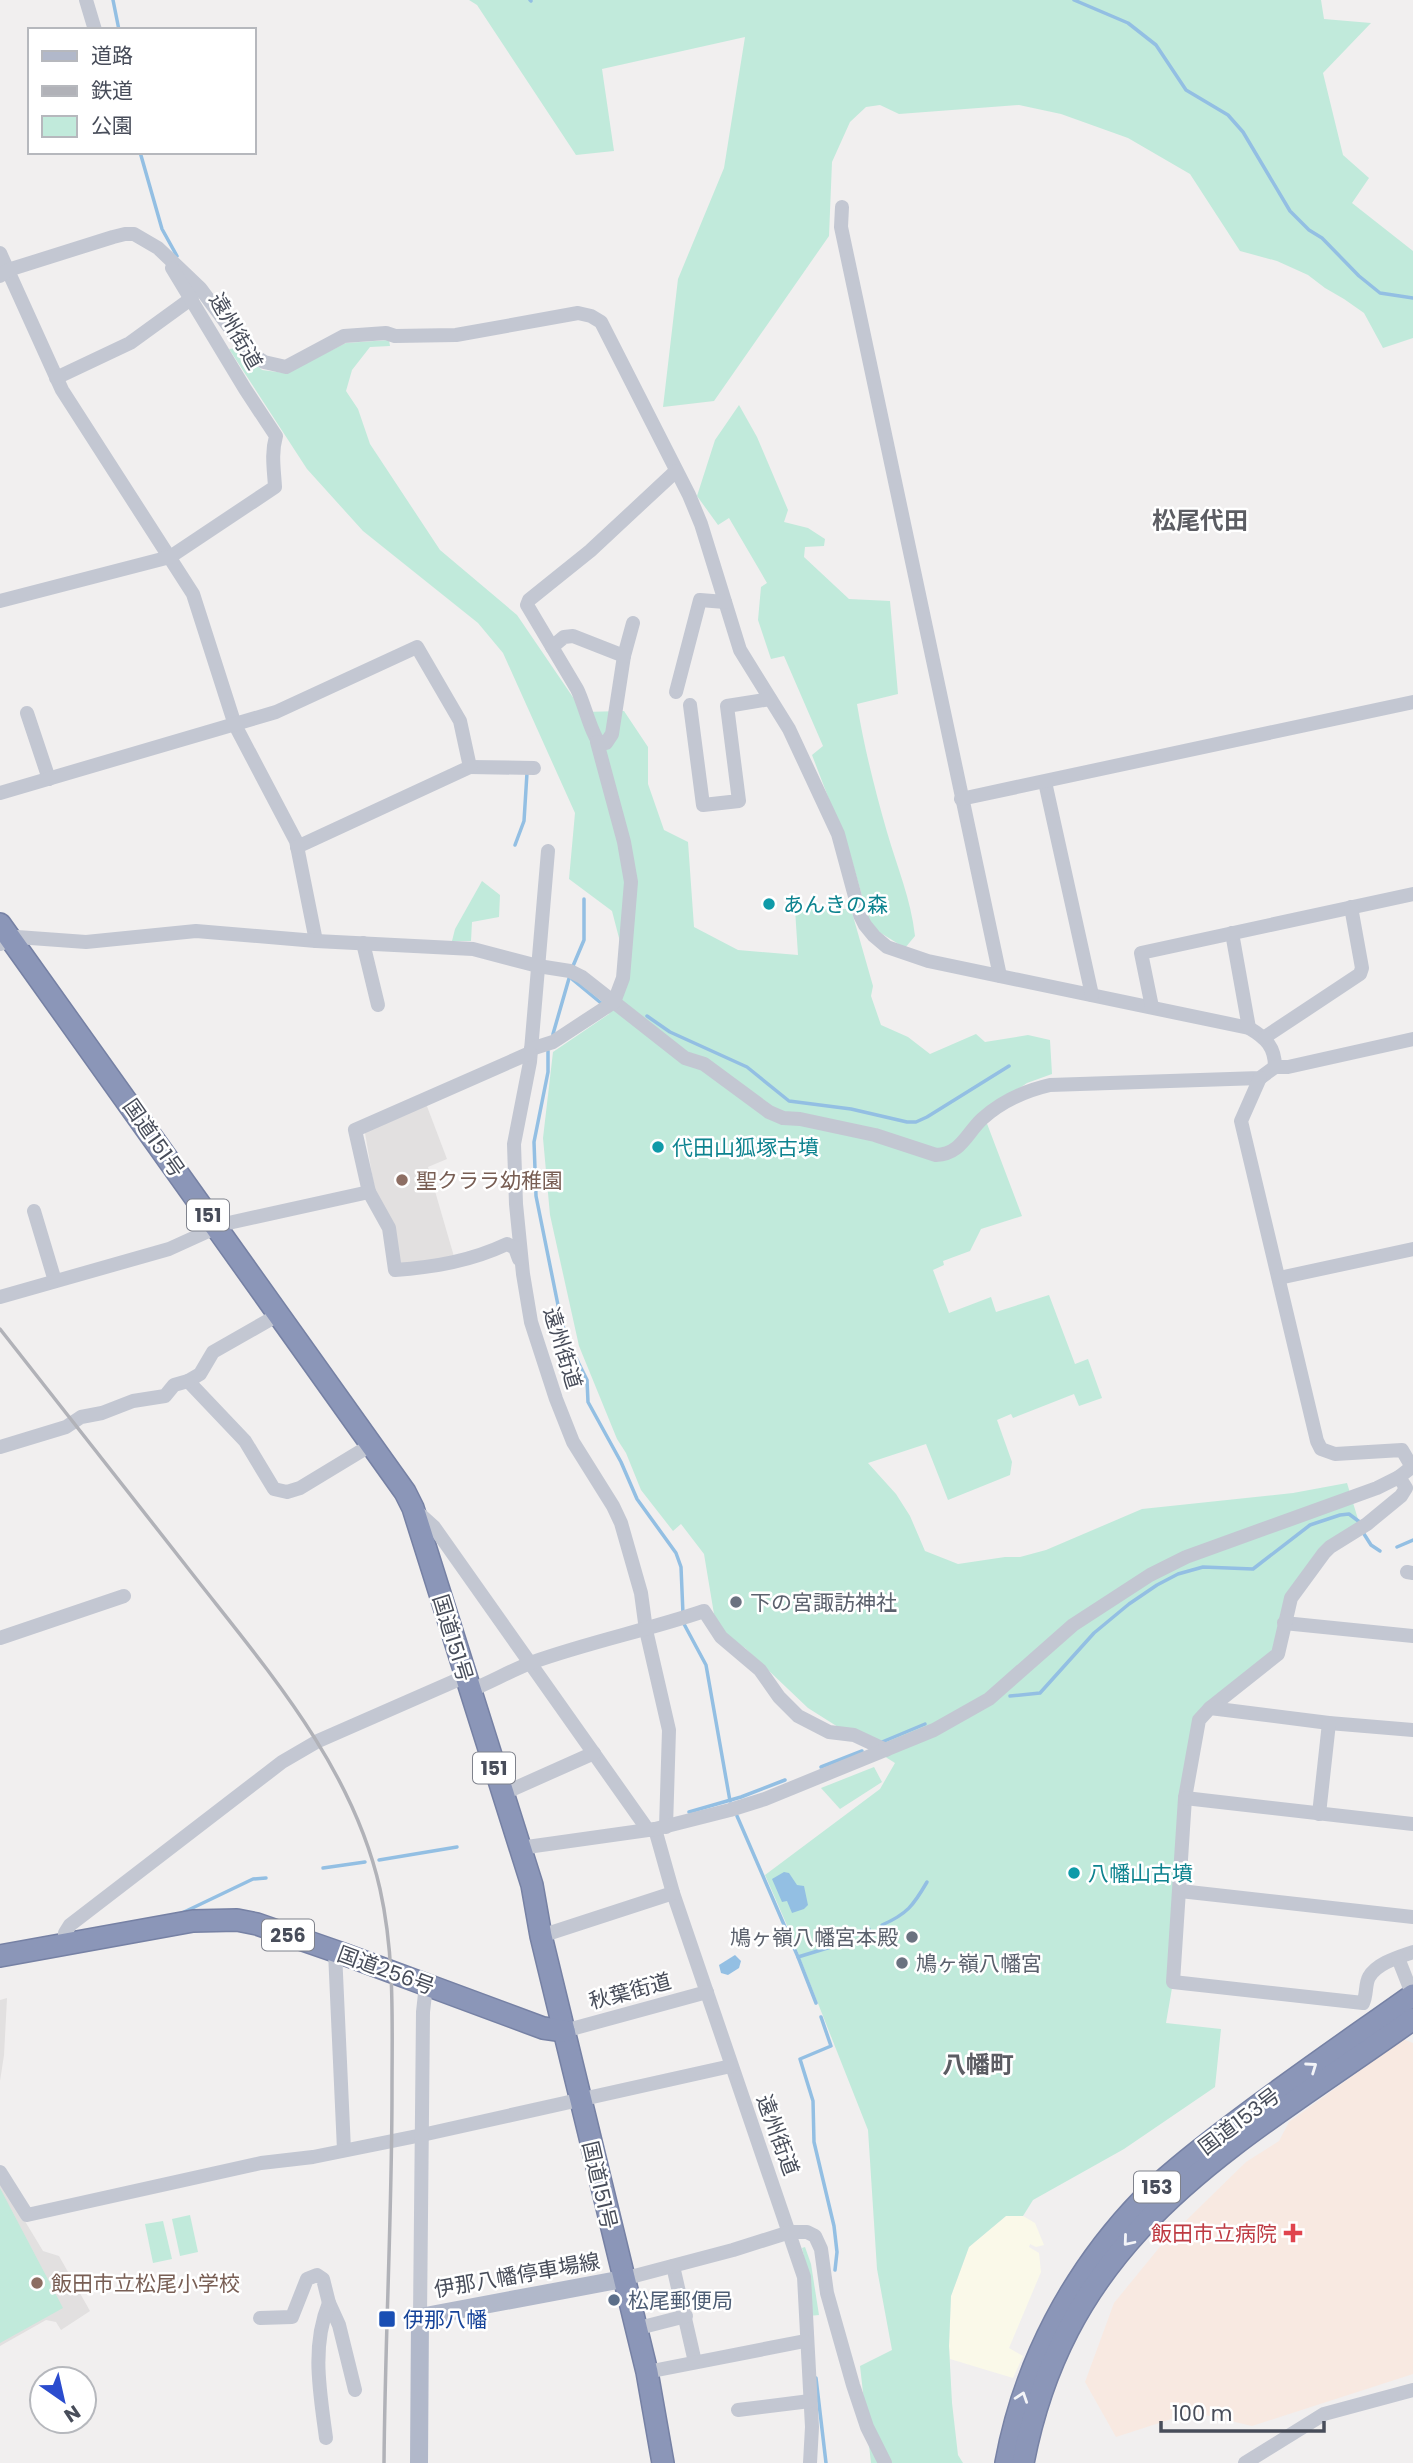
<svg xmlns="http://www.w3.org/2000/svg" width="1413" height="2463" font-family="Poppins,'Noto Sans JP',sans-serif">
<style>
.commercial{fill:#faf9e9}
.education{fill:#e2e0e0}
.medical{fill:#f8e9e1}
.green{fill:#c1eadb}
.water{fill:#93bfe3}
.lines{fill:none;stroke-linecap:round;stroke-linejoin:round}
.stream{stroke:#93bfe3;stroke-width:3.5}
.highway-casing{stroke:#7681a4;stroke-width:24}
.minor{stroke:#c3c7d2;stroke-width:14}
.major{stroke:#b1b8ca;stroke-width:18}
.highway{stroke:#8b96b8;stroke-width:21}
.rail{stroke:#b1b2b8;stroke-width:3.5}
.oneway{stroke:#f3f4f8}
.culture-dot{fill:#0f9aa8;stroke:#fff;stroke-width:2.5}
.education-dot{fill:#8d6e63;stroke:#fff;stroke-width:2.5}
.worship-dot{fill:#6b7280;stroke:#fff;stroke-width:2.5}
.health-dot{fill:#e0444e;stroke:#fff;stroke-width:2.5}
.service-dot{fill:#5c6f8a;stroke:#fff;stroke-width:2.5}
.transit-dot{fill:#1a4fb4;stroke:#fff;stroke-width:2.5}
.labels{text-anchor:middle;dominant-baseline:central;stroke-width:5;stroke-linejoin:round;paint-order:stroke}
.shield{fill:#fff;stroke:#7f828c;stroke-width:2}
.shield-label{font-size:19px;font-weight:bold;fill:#484d5a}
.street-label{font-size:21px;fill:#484d5a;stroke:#fff}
.culture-label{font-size:21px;fill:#0d838f;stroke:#fff;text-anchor:start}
.education-label{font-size:21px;fill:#785e54;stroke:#fff;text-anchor:start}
.worship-label{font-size:21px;fill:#5b616d;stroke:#fff;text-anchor:start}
.health-label{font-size:21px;fill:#be3a42;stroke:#fff;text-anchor:end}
.service-label{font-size:21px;fill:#4e5e75;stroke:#fff;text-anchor:start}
.transit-label{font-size:21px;fill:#164399;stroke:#fff;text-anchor:start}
.quarter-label{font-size:24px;font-weight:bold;fill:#5c5d63;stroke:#fff}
</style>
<rect width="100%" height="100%" fill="#f1efef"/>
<path class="commercial" d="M 1006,2216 L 1023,2216 L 1035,2223 L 1044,2245 L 1036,2247 L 1030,2244 L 1029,2247 L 1039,2253 L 1041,2272 L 1009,2348 L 1023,2356 L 1013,2378 L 950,2359 L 949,2346 L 951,2296 L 969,2247 Z"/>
<g class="education">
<path d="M 425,1101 L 447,1159 L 428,1167 L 455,1260 L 401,1266 L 375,1192 L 365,1133 Z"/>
<path d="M 7,1998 L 4,2055 L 0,2081 L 0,2000 Z"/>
<path d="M 0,2180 L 43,2251 L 59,2256 L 90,2311 L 61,2330 L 56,2322 L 46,2320 L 0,2346 Z"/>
</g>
<path class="medical" d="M 1403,2039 L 1413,2043 L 1413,2374 L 1252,2426 L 1193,2412 L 1116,2437 L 1085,2382 L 1114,2303 L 1163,2243 L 1246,2162 L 1279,2141 L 1289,2122 Z"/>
<g class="green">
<path d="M 469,0 L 1321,0 L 1324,19 L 1371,23 L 1323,73 L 1343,155 L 1369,178 L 1352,203 L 1413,251 L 1413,338 L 1383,348 L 1364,313 L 1344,299 L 1325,288 L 1308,275 L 1277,261 L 1240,251 L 1190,174 L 1128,138 L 1061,114 L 1019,105 L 899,114 L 880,105 L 866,107 L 850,122 L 832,162 L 829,236 L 714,401 L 663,407 L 678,279 L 724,168 L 745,37 L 602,69 L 614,151 L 576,155 L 477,5 Z"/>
<path d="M 389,340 L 390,346 L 370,347 L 352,370 L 346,391 L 358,409 L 370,444 L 440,550 L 517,615 L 583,712 L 624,711 L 648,747 L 648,784 L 664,830 L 688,842 L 694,927 L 738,950 L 798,955 L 795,909 L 851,909 L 873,986 L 871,996 L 881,1025 L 908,1037 L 930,1054 L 976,1034 L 985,1042 L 1028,1035 L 1050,1040 L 1052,1074 L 1027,1083 L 983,1113 L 1022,1216 L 981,1229 L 970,1251 L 943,1261 L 944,1265 L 933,1270 L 949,1313 L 991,1297 L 996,1312 L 1049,1295 L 1075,1364 L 1088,1359 L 1102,1398 L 1079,1406 L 1074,1394 L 1013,1418 L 1011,1414 L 997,1420 L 1012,1462 L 1010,1475 L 948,1500 L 926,1444 L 868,1463 L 896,1494 L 910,1516 L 925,1551 L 958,1564 L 1005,1557 L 1020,1557 L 1046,1550 L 1142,1509 L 1293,1493 L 1347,1483 L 1361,1529 L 1340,1542 L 1291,1597 L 1278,1654 L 1199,1721 L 1173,1982 L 1166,2023 L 1221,2029 L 1215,2087 L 1124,2149 L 1033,2200 L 1023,2216 L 1006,2216 L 969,2247 L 951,2296 L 949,2346 L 952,2403 L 958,2455 L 963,2463 L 871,2463 L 860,2366 L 892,2350 L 877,2269 L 868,2130 L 789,1930 L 765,1875 L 880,1789 L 895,1763 L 808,1708 L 745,1648 L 723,1634 L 714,1614 L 704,1554 L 681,1524 L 673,1531 L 641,1490 L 626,1453 L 617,1439 L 579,1346 L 550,1215 L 543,1138 L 553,1052 L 609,1014 L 625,961 L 612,911 L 569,879 L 575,813 L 503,653 L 478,623 L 363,531 L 307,469 L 229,349 L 239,348 L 262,370 L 285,373 L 346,343 Z"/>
<path d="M 739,405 L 757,437 L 788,510 L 784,522 L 808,528 L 825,539 L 824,546 L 805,547 L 804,557 L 849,599 L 890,601 L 898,694 L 857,704 C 864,747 875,790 887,832 C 897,867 911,899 915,936 L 905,948 L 871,927 L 850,854 L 812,755 L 823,746 L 784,656 L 771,659 L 758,620 L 761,587 L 767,583 L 729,518 L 718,525 L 697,496 L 715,440 Z"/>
<path d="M 482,881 L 500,895 L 499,917 L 472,922 L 471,941 L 452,941 L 455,929 Z"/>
<path d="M 874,1767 L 882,1782 L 840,1809 L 821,1788 Z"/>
<path d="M 0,2188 L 63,2308 L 0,2343 Z"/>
<path d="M 190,2215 L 198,2252 L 180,2256 L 172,2219 Z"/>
<path d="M 163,2221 L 172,2259 L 153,2263 L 145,2224 Z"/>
<path d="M 805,2247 L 811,2264 L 819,2315 L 809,2316 L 809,2278 L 802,2248 Z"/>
</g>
<g class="water">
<path d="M 784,1872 L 789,1873 L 797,1885 L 804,1886 L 808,1905 L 804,1909 L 792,1913 L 787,1901 L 782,1902 L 772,1879 Z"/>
<path d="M 735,1955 L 741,1961 L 739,1968 L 728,1975 L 721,1973 L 719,1965 Z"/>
</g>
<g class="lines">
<g class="stream">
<path d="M 113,0 L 119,30"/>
<path d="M 530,0 L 531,1"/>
<path d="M 1074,0 L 1128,23 L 1156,45 L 1186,90 L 1228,115 L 1243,132 L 1290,211 L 1309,230 L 1322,238 L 1359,276 L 1380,293 L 1413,298"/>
<path d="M 140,152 L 162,229 L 177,256"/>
<path d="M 515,845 L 524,821 L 527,773"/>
<path d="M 573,966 L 584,940 L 584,899"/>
<path d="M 572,979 L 601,1003"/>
<path d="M 647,1016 L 670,1032 L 747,1067 L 789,1101 L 851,1109 L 907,1122 L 916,1122 L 927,1117 L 1009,1066"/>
<path d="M 553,1034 L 570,975"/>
<path d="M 548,1051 L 548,1072 L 534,1142 L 536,1196 L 560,1315 L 567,1340 L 587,1380 L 588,1402 L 621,1462 L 637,1499 L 676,1553 L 681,1567 L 683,1614"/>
<path d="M 1364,1534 L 1371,1545 L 1380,1551"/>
<path d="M 1397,1547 L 1413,1540"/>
<path d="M 684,1624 L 706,1665 L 730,1801"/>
<path d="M 1010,1696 L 1040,1693 L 1094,1633 L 1129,1604 L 1157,1585 L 1178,1574 L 1203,1567 L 1253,1569 L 1310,1525 L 1340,1515 L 1349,1514 L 1361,1523"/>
<path d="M 882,1742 L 925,1724"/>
<path d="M 821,1767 L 862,1751"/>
<path d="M 689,1812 L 741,1797 L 785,1780"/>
<path d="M 737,1816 L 798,1957 L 816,2003"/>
<path d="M 379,1860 L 457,1847"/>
<path d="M 323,1868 L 365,1862"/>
<path d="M 182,1913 L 253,1879 L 266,1878"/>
<path d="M 882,1925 C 907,1914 913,1906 927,1882"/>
<path d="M 798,1957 L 847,1942 L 855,1933 L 869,1929"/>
<path d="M 821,2017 L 831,2046 L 800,2059 L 813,2101 L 814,2142 L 834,2226 L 837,2252 L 835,2270"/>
<path d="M 816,2378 L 826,2463"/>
</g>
<g class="highway-casing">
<g id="highway">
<path d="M 0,924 L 405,1492 L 413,1508 L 532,1885 L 541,1936 L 647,2372 L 663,2463"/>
<path d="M 0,1956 L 193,1921 L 237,1920 L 257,1924 L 346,1955 L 543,2028 L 564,2031"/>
<path d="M 1006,2463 C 1024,2364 1073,2271 1143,2199 C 1169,2173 1199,2150 1228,2128 C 1288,2082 1351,2039 1413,1995"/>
<path d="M 1023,2463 C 1068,2228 1235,2146 1413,2019"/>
</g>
</g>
<g class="minor">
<path d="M 86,0 L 95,30"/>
<path d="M 842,207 L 841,227 L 1000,976"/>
<path d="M 0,253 L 62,390 L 193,594 L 235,725 L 296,841 L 316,941"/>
<path d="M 0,276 L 8,270 L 113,237 L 125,234 L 134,234 L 158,248 L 200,288 L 247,351 L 264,362 L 286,367 L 344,336 L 386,333 L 395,336 L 456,335 L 578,313 L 591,316 L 601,322 L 689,495 L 701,524 L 740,650 L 789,729 L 838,834 L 860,915 L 865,925 L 874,936 L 887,947 L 928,961 L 1249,1028 C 1266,1038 1275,1047 1275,1067"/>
<path d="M 56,378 L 130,343 L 192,298"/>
<path d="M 0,601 L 170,557 L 275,487 C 274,469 271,454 276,436 L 245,389 L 172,268"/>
<path d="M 633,623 L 624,656 L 612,734 L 606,743 L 601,744 C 592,738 584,702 577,689 L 527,605 L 529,600 L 590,551 L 676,471"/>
<path d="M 552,647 L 564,637 L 573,636 L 624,656"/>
<path d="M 676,692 L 700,600 L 725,602"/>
<path d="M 690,705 L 703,805 L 739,801 L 727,706 L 770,699"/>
<path d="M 27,713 L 49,779"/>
<path d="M 470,767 L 534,768"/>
<path d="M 1045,782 L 1092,995"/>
<path d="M 0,793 L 276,712 L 417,647 L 460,721 L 470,767 L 297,847"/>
<path d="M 961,799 L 1413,702"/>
<path d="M 548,851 L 530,1062 L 514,1144 L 516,1204 L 523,1274 L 531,1322 L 556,1399 L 573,1442 L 613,1506 L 621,1523 L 641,1593 L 646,1630 L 669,1730 L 666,1827"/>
<path d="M 1232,933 L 1249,1028"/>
<path d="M 363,943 L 378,1005"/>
<path d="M 0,944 L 17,937 L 86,942 L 196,931 L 316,941 L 473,949 L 538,966 L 570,971 L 582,977 L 685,1058 L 704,1064 L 769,1112 L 783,1118 L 800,1119 L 875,1135 L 936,1155 C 961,1154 966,1134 982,1119 C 1002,1101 1024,1091 1050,1085 L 1260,1078 L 1275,1067 L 1288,1067 L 1413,1039"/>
<path d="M 1152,1007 L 1141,953 L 1413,894"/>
<path d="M 1265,1037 L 1360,974 L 1362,968 L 1351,907"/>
<path d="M 531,1049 L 553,1042 L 614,1002 L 623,978 L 631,882 L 624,842 L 597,742"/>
<path d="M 1260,1078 L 1241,1121 L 1317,1441 L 1321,1449 L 1335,1454 L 1402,1450 L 1412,1467"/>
<path d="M 369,1192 L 355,1130 L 530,1053"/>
<path d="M 34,1211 L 55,1281"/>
<path d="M 1279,1278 L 1413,1249"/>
<path d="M 0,1297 L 169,1249 L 224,1224 L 369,1192 L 389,1228 L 395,1270 C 435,1267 471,1261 507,1244 L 515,1248 L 519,1259"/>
<path d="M 278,1315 L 213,1352 L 200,1374 L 188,1381 L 245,1441 L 274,1489 L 287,1492 L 300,1488 L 371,1445"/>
<path d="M 0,1447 L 66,1427 L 81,1417 L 102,1413 L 133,1401 L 165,1396 L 174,1385 L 188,1381"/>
<path d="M 414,1509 L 434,1527 L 648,1830"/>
<path d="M 1407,1572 L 1413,1573"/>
<path d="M 1284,1623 L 1413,1636"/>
<path d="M 0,1638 L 124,1596"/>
<path d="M 469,1691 C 491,1682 512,1670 533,1662 C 589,1642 648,1630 704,1611 L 721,1637 L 760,1670 L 779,1697 L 798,1716 L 829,1732 L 854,1735 L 886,1750"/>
<path d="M 1210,1708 L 1278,1654 L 1291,1598 L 1324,1553 L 1330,1547 L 1367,1524 L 1401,1496 L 1406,1488 L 1399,1477"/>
<path d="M 1413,1730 L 1329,1723 L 1210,1708 L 1199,1720 L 1185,1798 L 1173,1982 L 1363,2003 C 1367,1995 1365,1984 1369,1977 C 1377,1963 1399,1957 1413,1952"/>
<path d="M 502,1794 L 594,1753"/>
<path d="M 1185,1798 L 1413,1824"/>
<path d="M 1319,1814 L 1329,1723"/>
<path d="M 655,1829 L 673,1893 L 804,2277 L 812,2427 L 810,2463"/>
<path d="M 520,1848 L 655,1829 L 730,1810 L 765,1799 L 934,1730 L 989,1699 L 1073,1625 L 1150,1575 L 1186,1557 L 1377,1488 L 1399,1477 L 1413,1466"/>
<path d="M 1180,1891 L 1413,1917"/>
<path d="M 541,1936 L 673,1893"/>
<path d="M 65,1944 L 65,1933 L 70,1925 L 282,1762 L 318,1741 L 464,1677"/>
<path d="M 335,1952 L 344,2150"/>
<path d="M 1398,1958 L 1413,1996"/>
<path d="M 564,2031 L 707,1992"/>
<path d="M 0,2172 L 27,2215 L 261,2163 L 313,2157 L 422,2135 L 731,2066"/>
<path d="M 673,2266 L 695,2362"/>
<path d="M 623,2279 L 733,2250 L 790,2232 L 807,2232 L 815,2236 L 821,2249 L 827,2293 L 853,2385 L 867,2427 L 885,2463"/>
<path d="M 420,2317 L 423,2012 L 426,1985"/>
<path d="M 260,2318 L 292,2317 L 307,2279 L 317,2275 L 323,2279 L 329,2303 L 339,2325 L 355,2390"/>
<path d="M 635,2329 L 686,2316"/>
<path d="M 647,2372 L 805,2341"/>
<path d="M 738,2410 L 810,2401"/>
<path d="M 326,2438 C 320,2392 311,2347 329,2303"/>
<path d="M 1245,2463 L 1324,2414 L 1413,2390"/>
</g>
<path class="major" d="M 419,2463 L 420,2317 L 623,2279"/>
<use href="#highway" class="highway"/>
<path class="rail" d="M 0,1329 C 62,1408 125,1488 187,1567 C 264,1666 352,1764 380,1889 C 395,1956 392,2023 392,2090 C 392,2215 385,2339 384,2463"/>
</g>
<defs><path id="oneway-chevron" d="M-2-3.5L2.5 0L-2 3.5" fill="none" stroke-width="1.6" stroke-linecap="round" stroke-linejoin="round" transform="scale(1.75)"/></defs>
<g class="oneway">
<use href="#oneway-chevron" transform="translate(1312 2067) rotate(-35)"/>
<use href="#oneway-chevron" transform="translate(1128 2241) rotate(130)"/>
<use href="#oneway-chevron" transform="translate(1022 2397) rotate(-71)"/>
</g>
<g class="culture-dot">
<circle cx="769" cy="904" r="7"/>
<circle cx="658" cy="1147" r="7"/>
<circle cx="1074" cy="1873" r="7"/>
</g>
<g class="education-dot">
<circle cx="402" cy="1180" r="7"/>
<circle cx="37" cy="2283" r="7"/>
</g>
<g class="worship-dot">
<circle cx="736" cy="1602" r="7"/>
<circle cx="912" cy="1937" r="7"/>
<circle cx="902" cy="1963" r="7"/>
</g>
<path class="health-dot" d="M1289.5 2222.5h7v7h7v7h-7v7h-7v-7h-7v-7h7z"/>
<circle class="service-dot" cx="614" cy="2300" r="7"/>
<rect class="transit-dot" x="378" y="2310" width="18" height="18" rx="3.5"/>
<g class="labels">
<g class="shield">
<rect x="187" y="1199.5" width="42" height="31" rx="5"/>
<rect x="473" y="1752.5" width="42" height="31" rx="5"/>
<rect x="262" y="1919.5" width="52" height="31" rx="5"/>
<rect x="1134" y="2171.5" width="46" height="31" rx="5"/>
</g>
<g class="shield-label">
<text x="208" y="1215">151</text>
<text x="494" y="1768">151</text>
<text x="288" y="1935">256</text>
<text x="1157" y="2187">153</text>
</g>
<g class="street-label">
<text transform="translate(236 331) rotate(60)">遠州街道</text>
<text transform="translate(154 1138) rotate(55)">国道151号</text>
<text transform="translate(563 1348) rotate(73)">遠州街道</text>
<text transform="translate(453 1638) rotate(73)">国道151号</text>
<text transform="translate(386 1970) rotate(20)">国道256号</text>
<text transform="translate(630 1991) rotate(-15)">秋葉街道</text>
<text transform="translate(1239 2121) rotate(-37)">国道153号</text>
<text transform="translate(778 2135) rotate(70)">遠州街道</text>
<text transform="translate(600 2185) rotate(77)">国道151号</text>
<text transform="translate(517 2275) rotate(-10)">伊那八幡停車場線</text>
</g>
<g class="culture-label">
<text x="783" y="904">あんきの森</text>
<text x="672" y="1147">代田山狐塚古墳</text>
<text x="1088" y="1873">八幡山古墳</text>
</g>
<g class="education-label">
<text x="416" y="1180">聖クララ幼稚園</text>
<text x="51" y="2283">飯田市立松尾小学校</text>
</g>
<g class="worship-label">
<text x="750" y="1602">下の宮諏訪神社</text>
<text x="898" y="1937" text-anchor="end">鳩ヶ嶺八幡宮本殿</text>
<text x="916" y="1963">鳩ヶ嶺八幡宮</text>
</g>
<g class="health-label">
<text x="1277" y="2233">飯田市立病院</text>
</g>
<g class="service-label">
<text x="628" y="2300">松尾郵便局</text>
</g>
<g class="transit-label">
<text x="403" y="2319">伊那八幡</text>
</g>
<g class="quarter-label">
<text x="1200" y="520">松尾代田</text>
<text x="978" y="2064">八幡町</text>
</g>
</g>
<rect x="28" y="28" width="228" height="126" fill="#ffffff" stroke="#b6b8bd" stroke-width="2"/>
<rect x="42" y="51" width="35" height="10" fill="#b1b8ca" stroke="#b6b8bd" stroke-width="2"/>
<text x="91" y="63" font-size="21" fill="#484d5a">道路</text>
<rect x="42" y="86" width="35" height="10" fill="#b1b2b8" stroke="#b6b8bd" stroke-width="2"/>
<text x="91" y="98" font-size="21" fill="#484d5a">鉄道</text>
<rect x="42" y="116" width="35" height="21" fill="#c1eadb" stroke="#b6b8bd" stroke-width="2"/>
<text x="91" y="133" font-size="21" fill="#484d5a">公園</text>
<g transform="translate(63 2400) rotate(146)"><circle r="33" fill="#ffffff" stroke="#b6b8bd" stroke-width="2"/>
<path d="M0-5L12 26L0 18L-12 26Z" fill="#2b4cce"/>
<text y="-10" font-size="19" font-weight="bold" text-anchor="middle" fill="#484d5a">N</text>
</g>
<path d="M1161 2421v10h163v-10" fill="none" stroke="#484d5a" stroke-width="3.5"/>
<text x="1172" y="2421" font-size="21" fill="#484d5a" stroke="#ffffff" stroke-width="5" paint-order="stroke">100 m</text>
</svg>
